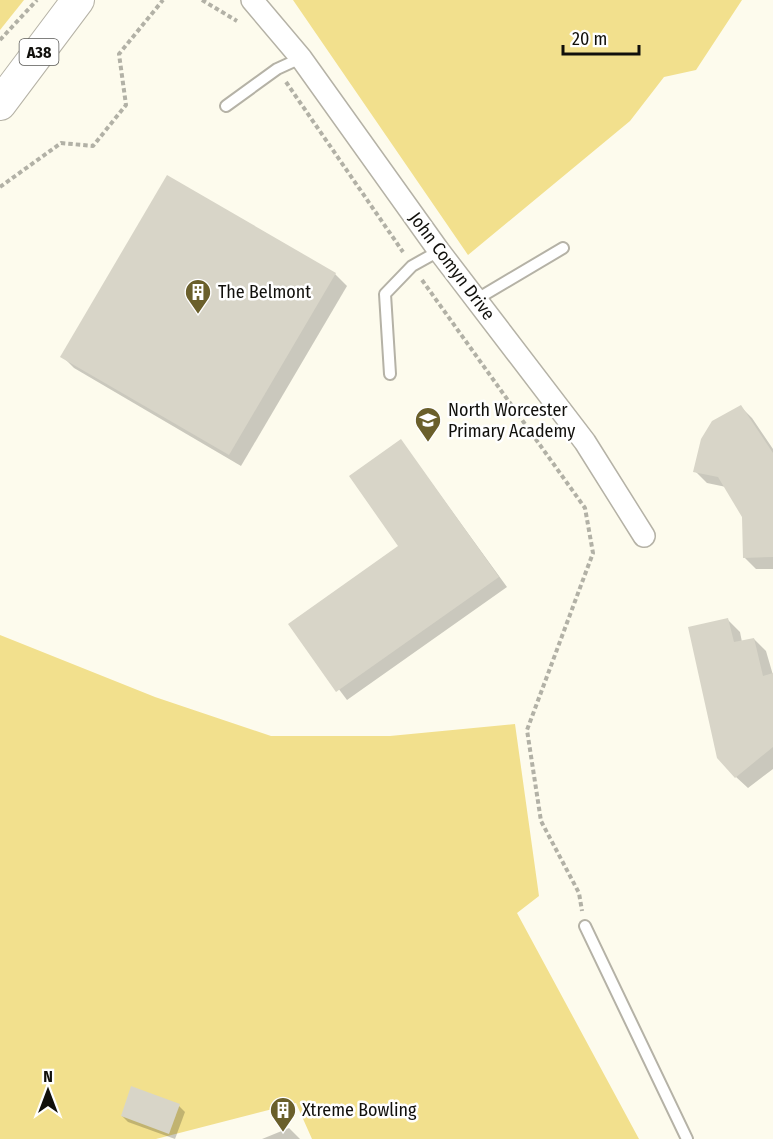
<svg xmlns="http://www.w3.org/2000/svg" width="773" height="1139" font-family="'Fira Sans Condensed',sans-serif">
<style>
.green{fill:#f2e08d}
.shadow{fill:#0003}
.building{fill:#d8d5c8}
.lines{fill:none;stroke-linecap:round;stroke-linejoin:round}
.lane-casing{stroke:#b5b2a6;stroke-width:14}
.street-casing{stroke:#b5b2a6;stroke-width:24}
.primary-casing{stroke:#b5b2a6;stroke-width:34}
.path{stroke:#b2b1a6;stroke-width:4;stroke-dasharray:4.5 3;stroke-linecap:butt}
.lane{stroke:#fff;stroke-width:10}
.street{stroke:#fff;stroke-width:21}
.primary{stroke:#fff;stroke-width:32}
.labels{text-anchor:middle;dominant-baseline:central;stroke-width:5;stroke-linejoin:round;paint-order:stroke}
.shield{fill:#fff;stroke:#585855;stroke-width:1.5}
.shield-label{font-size:16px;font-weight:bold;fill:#11100c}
.street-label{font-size:18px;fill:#11100c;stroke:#fff}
.poi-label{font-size:18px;fill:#11100c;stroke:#fff;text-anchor:start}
</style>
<rect width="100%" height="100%" fill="#fdfbed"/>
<g class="green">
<path d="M 0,0 L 24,0 L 0,30 Z"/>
<path d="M 293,0 L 742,0 L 696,70 L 664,77 L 630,121 L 468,255 Z"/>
<path d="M 0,635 L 155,697 L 271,736 L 390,736 L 515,724 L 539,896 L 517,913 L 639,1139 L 312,1139 L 296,1103 L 156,1139 L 0,1139 Z"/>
</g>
<g class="shadow">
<path d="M 335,274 L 347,286 L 241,466 L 74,368 L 62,356 Z"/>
<path d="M 741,407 L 752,418 L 773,449 L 773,569 L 756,569 L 744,557 L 743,516 L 726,487 L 707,483 L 695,471 Z"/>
<path d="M 401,441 L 507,587 L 347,700 L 290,624 L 400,546 Z"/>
<path d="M 728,620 L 740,632 L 742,642 L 754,639 L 766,651 L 773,675 L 773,769 L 748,788 L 736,777 Z"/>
<path d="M 179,1106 L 185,1112 L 175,1139 L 128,1122 L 122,1116 Z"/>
<path d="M 289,1128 L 300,1139 L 262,1139 Z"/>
</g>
<g class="building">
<path d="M 167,175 L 336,273 L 229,455 L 60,357 Z"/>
<path d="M 741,405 L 773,453 L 773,557 L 743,558 L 742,517 L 718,477 L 693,472 L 701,439 L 712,421 Z"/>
<path d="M 401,439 L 499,577 L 336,692 L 288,624 L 398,546 L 349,476 Z"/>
<path d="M 728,618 L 734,642 L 754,638 L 763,676 L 773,673 L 773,747 L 735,778 L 717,758 L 688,627 Z"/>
<path d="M 131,1086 L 180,1104 L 169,1134 L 121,1116 Z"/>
</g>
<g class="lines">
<g class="lane-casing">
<g id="lane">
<path d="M 226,106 L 277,69 L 301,58"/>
<path d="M 477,299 L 563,248"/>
<path d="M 390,374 L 385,294 L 412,266 L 439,251"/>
<path d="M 585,926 L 687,1139"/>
</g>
</g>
<g class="street-casing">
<path id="street" d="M 252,0 L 301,58 L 439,251 L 585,442 L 644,536"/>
</g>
<g class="primary-casing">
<path id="primary" d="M 0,104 L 78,0"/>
</g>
<g class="path">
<path d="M 202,0 L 237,21"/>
<path d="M 0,40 L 37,0"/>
<path d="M 286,82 L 403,252"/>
<path d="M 0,187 L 61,143 L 93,146 L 126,105 L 119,54 L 163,0"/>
<path d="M 422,280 L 585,508 L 593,553 L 527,730 L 541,821 L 579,893 L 582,911"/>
</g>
<use href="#lane" class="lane"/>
<use href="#street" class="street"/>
<use href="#primary" class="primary"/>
</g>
<defs>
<g id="building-pin" transform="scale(1.35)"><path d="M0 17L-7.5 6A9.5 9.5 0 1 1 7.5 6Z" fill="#6a5f2b" stroke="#fff"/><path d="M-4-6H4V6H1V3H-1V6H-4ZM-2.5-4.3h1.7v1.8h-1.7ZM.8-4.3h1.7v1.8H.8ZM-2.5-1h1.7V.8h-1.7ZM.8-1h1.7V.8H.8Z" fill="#fff"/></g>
<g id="school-pin" transform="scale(1.35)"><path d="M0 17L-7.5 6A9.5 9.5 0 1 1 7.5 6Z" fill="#6a5f2b" stroke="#fff"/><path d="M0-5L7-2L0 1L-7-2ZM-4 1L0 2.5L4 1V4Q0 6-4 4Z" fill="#fff"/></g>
</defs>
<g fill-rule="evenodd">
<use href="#building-pin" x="198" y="292"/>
<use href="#school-pin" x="428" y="420"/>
<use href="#building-pin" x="283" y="1110"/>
</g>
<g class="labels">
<rect class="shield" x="19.5" y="39" width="39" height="26" rx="4.5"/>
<g class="shield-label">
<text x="39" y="52">A38</text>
</g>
<g class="street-label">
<text transform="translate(452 266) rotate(53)">John Comyn Drive</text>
</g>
<g class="poi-label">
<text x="218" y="292">The Belmont</text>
<text x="448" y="410">North Worcester<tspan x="448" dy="21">Primary Academy</tspan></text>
<text x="302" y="1110">Xtreme Bowling</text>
</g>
</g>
<g transform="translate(48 1091)" stroke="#ffffff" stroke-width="4.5" paint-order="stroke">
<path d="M0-4.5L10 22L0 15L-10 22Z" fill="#11100c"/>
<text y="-9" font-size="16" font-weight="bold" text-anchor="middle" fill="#11100c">N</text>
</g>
<path d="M563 45v9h76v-9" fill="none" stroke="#11100c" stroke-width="3"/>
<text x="572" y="45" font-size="18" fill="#11100c" stroke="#ffffff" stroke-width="4.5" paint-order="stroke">20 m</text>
</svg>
